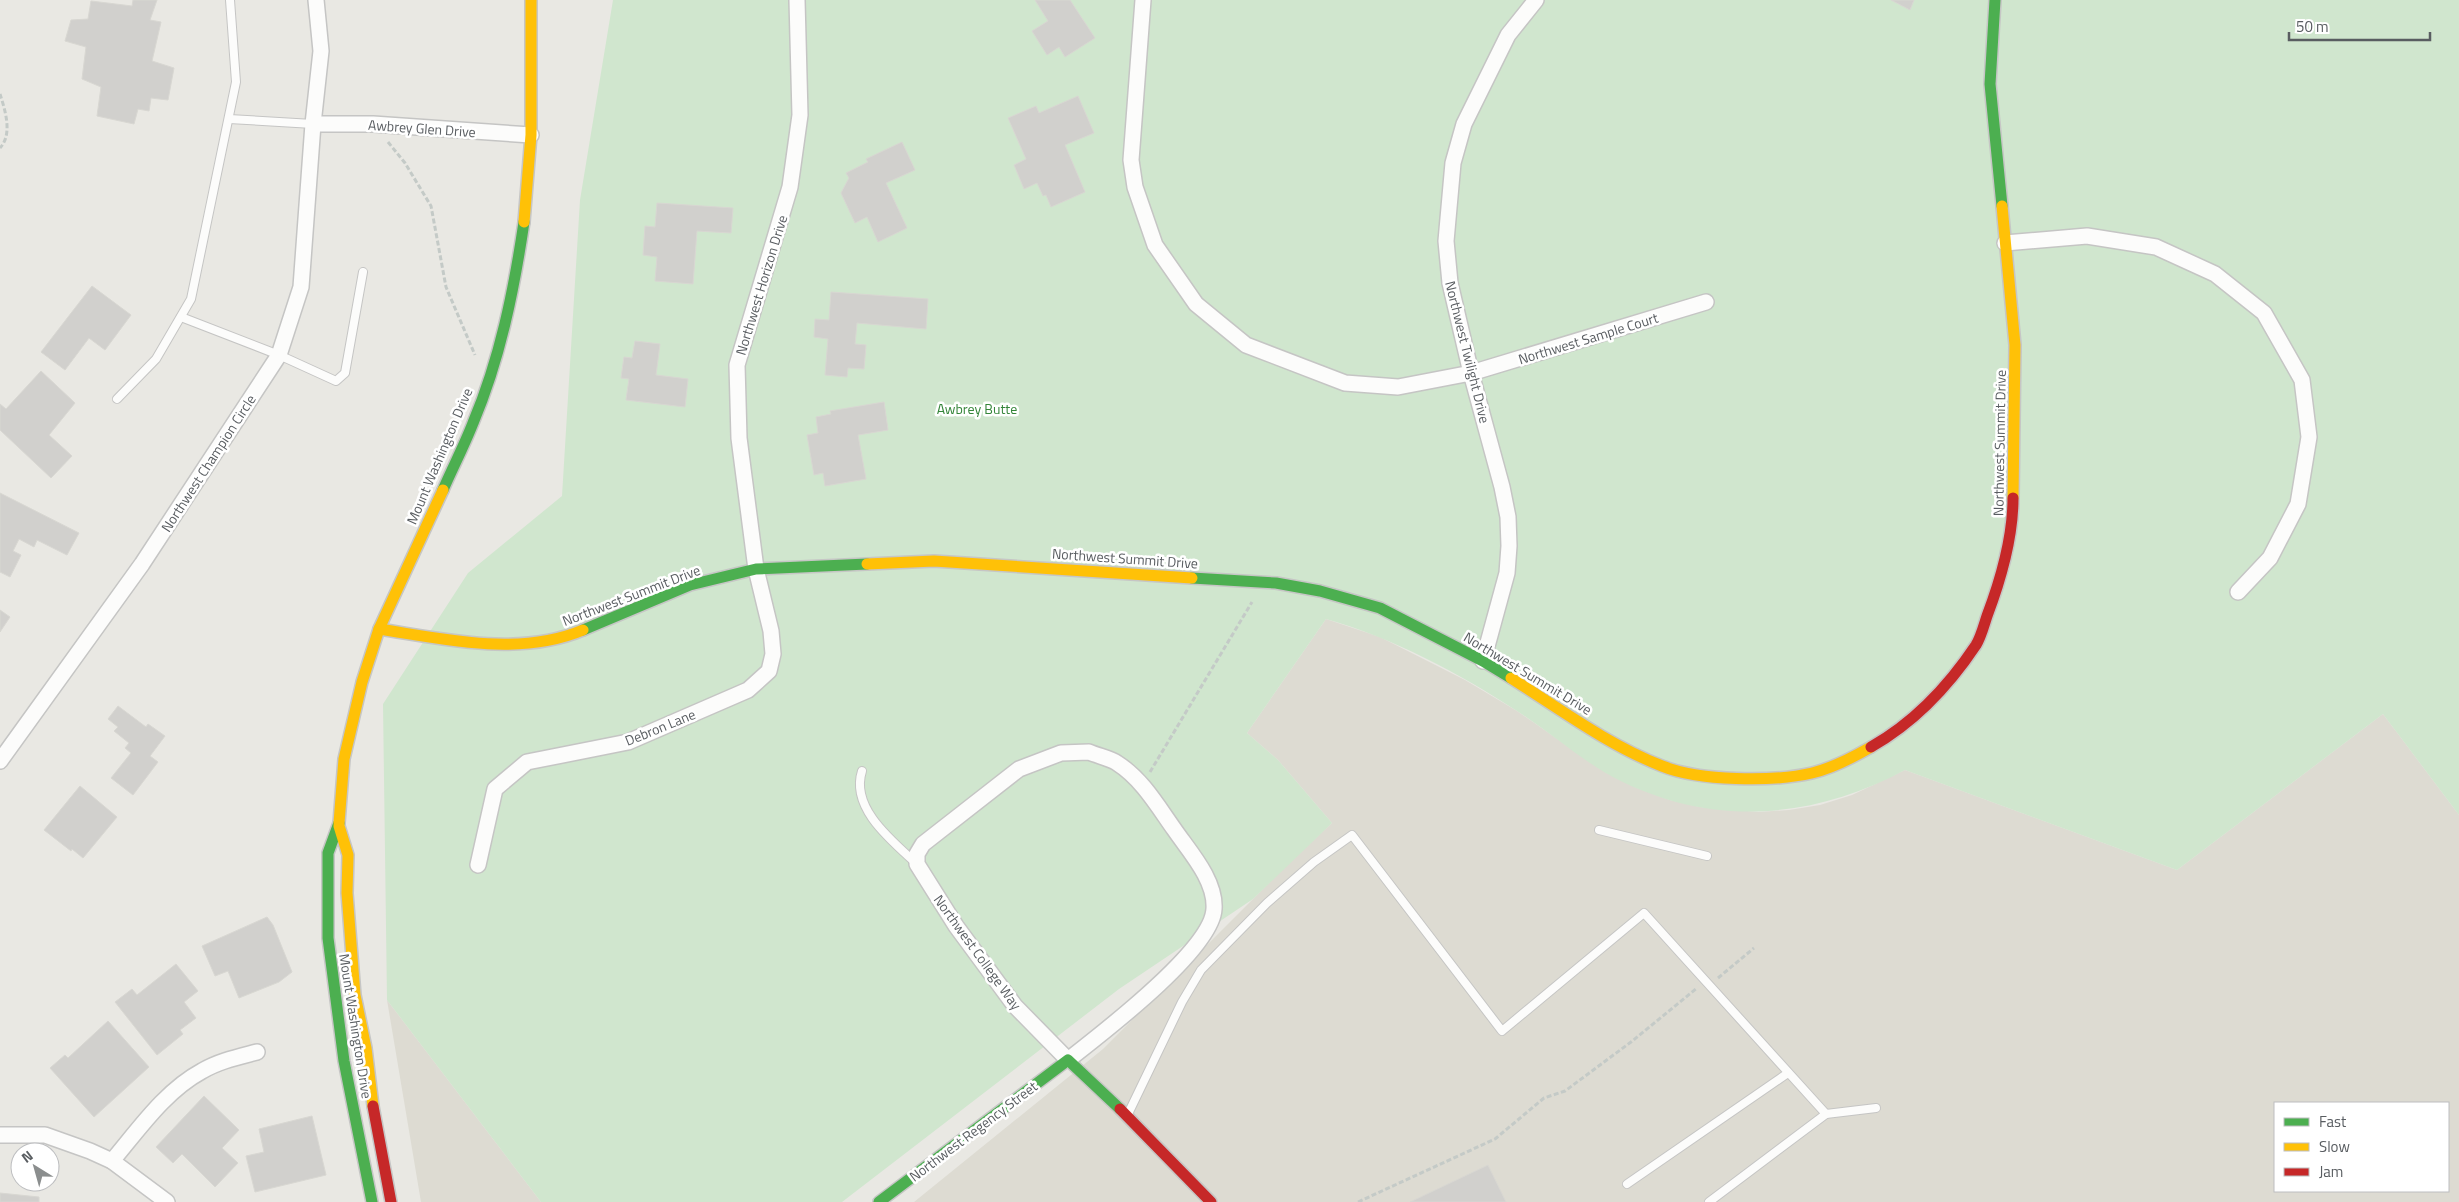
<svg xmlns="http://www.w3.org/2000/svg" width="2459" height="1202" font-family="'Titillium Web',sans-serif">
<style>
.education{fill:#dddbd2;fill-rule:evenodd}
.green{fill:#d0e6ce}
.building{fill:#d1d0cd;stroke:#d8d7d2}
.lines{fill:none;stroke-linecap:round;stroke-linejoin:round}
.lane-casing{stroke:#c5c5c4;stroke-width:10}
.street-casing{stroke:#c5c5c4;stroke-width:18}
.fast-casing{stroke:#c6c6c5;stroke-width:14}
.slow-casing{stroke:#c6c6c5;stroke-width:14}
.jam-casing{stroke:#c6c6c5;stroke-width:14}
.path{stroke:#c4cac7;stroke-width:3;stroke-dasharray:5 2.5;stroke-linecap:butt}
.lane{stroke:#fcfcfb;stroke-width:8}
.street{stroke:#fcfcfb;stroke-width:15}
.fast{stroke:#4caf50;stroke-width:11}
.slow{stroke:#ffc107;stroke-width:11}
.jam{stroke:#c62828;stroke-width:11}
.labels{text-anchor:middle;dominant-baseline:central;stroke-width:5;stroke-linejoin:round;paint-order:stroke}
.street-label{font-size:14px;fill:#595d61;stroke:#fff}
.park-label{font-size:14px;fill:#348539;stroke:#fff}
</style>
<rect width="100%" height="100%" fill="#e9e8e3"/>
<g class="education">
<path d="M 1326,619 L 1380,637 L 1465,680 L 1517,711 L 1605,772 L 1637,788 L 1670,800 L 1700,807 L 1759,812 L 1789,810 L 1820,805 L 1852,795 L 1905,770 L 2177,870 L 2383,714 L 2459,815 L 2459,1202 L 914,1202 L 1103,1049 L 1289,863 L 1332,823 L 1278,760 L 1247,733 ZM 2275,1103 L 2448,1103 L 2448,1191 L 2275,1191 Z"/>
<path d="M 387,1000 L 541,1202 L 421,1202 Z"/>
</g>
<path class="green" d="M 613,0 L 2459,0 L 2459,815 L 2383,714 L 2177,870 L 1905,770 C 1808,822 1702,828 1604,772 C 1574,754 1547,730 1517,711 C 1459,673 1393,638 1326,619 L 1247,733 L 1278,760 L 1332,823 L 1253,899 L 1119,989 L 842,1202 L 541,1202 L 387,1000 L 383,704 L 468,573 L 562,496 L 580,200 Z"/>
<g class="building">
<path d="M 133,0 L 157,0 L 150,20 L 161,22 L 152,61 L 174,68 L 168,100 L 151,98 L 149,111 L 138,109 L 134,124 L 97,116 L 101,87 L 82,79 L 86,47 L 65,41 L 71,20 L 88,19 L 91,1 L 132,6 Z"/>
<path d="M 1035,0 L 1070,0 L 1095,38 L 1065,57 L 1059,47 L 1047,55 L 1032,31 L 1048,21 Z"/>
<path d="M 1891,0 L 1914,0 L 1910,10 Z"/>
<path d="M 1078,96 L 1094,133 L 1065,145 L 1085,192 L 1051,207 L 1046,195 L 1043,196 L 1037,183 L 1024,189 L 1014,165 L 1026,159 L 1008,118 L 1036,106 L 1039,113 Z"/>
<path d="M 902,142 L 915,170 L 886,183 L 907,228 L 878,242 L 867,217 L 855,223 L 841,193 L 849,178 L 846,173 L 868,162 L 866,159 Z"/>
<path d="M 657,203 L 733,208 L 731,233 L 697,231 L 693,284 L 655,281 L 657,257 L 643,255 L 645,226 L 655,227 Z"/>
<path d="M 92,286 L 131,315 L 105,350 L 89,338 L 65,370 L 41,352 Z"/>
<path d="M 831,292 L 928,299 L 926,329 L 857,323 L 855,344 L 866,345 L 864,369 L 848,368 L 847,377 L 825,375 L 828,339 L 814,337 L 815,319 L 829,320 Z"/>
<path d="M 635,341 L 660,344 L 656,375 L 688,379 L 685,407 L 626,400 L 629,379 L 621,378 L 624,357 L 632,358 Z"/>
<path d="M 41,371 L 75,403 L 49,435 L 72,456 L 51,478 L 0,430 L 0,404 L 6,409 Z"/>
<path d="M 884,402 L 888,430 L 858,435 L 866,479 L 825,486 L 823,473 L 814,475 L 807,435 L 818,433 L 816,417 L 831,414 L 830,411 Z"/>
<path d="M 0,493 L 79,533 L 67,555 L 37,540 L 34,547 L 19,539 L 13,551 L 21,555 L 10,577 L 0,572 Z"/>
<path d="M 0,610 L 10,617 L 0,632 Z"/>
<path d="M 118,706 L 146,727 L 148,724 L 165,736 L 150,756 L 158,762 L 133,795 L 111,778 L 131,753 L 125,748 L 129,743 L 114,731 L 118,727 L 108,719 Z"/>
<path d="M 80,786 L 117,817 L 83,858 L 72,849 L 71,851 L 44,830 Z"/>
<path d="M 267,917 L 273,925 L 292,972 L 279,982 L 239,998 L 228,971 L 215,976 L 202,946 Z"/>
<path d="M 176,964 L 198,991 L 184,1002 L 196,1018 L 180,1030 L 183,1034 L 157,1055 L 115,1002 L 132,989 L 137,995 Z"/>
<path d="M 108,1021 L 149,1067 L 94,1117 L 50,1068 L 65,1055 L 68,1058 Z"/>
<path d="M 204,1096 L 239,1130 L 222,1148 L 238,1163 L 215,1187 L 182,1154 L 173,1163 L 156,1147 Z"/>
<path d="M 312,1116 L 326,1175 L 255,1192 L 246,1156 L 264,1152 L 259,1129 Z"/>
<path d="M 1488,1165 L 1506,1202 L 1410,1202 Z"/>
<path d="M 0,1193 L 39,1197 L 39,1202 L 0,1202 Z"/>
</g>
<g class="lines">
<g class="lane-casing">
<g id="lane">
<path d="M 229,119 L 313,124"/>
<path d="M 181,317 L 279,355 L 336,381 L 345,373 L 363,272"/>
<path d="M 117,399 L 156,359 L 191,299 L 236,82 L 230,0"/>
<path d="M 862,771 C 850,808 892,841 917,864"/>
<path d="M 1599,830 L 1707,856"/>
<path d="M 1826,1114 L 1876,1108"/>
<path d="M 1127,1116 L 1182,1002 L 1201,970 L 1267,903 L 1314,862 L 1352,835 L 1502,1031 L 1644,913 L 1826,1114 L 1709,1202"/>
<path d="M 1627,1184 L 1788,1073"/>
</g>
</g>
<g class="street-casing">
<g id="street">
<path d="M 1143,0 L 1131,160 L 1135,187 L 1155,245 L 1196,304 L 1246,345 L 1345,383 L 1398,387 L 1471,373 L 1706,302"/>
<path d="M 313,124 L 373,124 L 531,135"/>
<path d="M 2005,243 L 2087,236 L 2156,247 L 2215,274 L 2264,313 L 2302,380 L 2309,437 L 2298,504 L 2270,558 L 2238,592"/>
<path d="M 1483,661 L 1507,573 L 1509,546 L 1508,517 L 1502,487 L 1471,373 L 1450,283 L 1446,241 L 1453,163 L 1464,124 L 1508,35 L 1536,0"/>
<path d="M 1089,752 C 1098,756 1110,758 1117,763 C 1142,779 1157,805 1174,829 C 1189,851 1216,880 1214,909 C 1212,950 1101,1034 1068,1060 L 1015,1006 L 956,926 L 917,864 L 917,854 L 923,844 L 1019,769 L 1061,753 Z"/>
<path d="M 0,761 L 142,564 L 279,355 L 301,287 L 313,124 L 321,51 L 316,0"/>
<path d="M 478,865 L 495,789 L 527,762 L 628,742 L 748,690 L 769,671 L 773,654 L 771,631 L 756,569 L 739,438 L 737,365 L 790,187 L 800,115 L 797,0"/>
<path d="M 0,1135 L 45,1135 L 90,1151 L 112,1161 L 167,1202"/>
<path d="M 112,1161 C 139,1129 165,1091 202,1071 C 219,1061 238,1057 257,1052"/>
</g>
</g>
<g class="fast-casing">
<g id="fast">
<path d="M 1995,0 L 1990,84 L 2002,206"/>
<path d="M 443,490 C 453,467 464,446 473,423 C 500,359 514,290 524,222"/>
<path d="M 1192,578 L 1276,583 L 1320,591 L 1380,608 L 1483,661 L 1511,678"/>
<path d="M 583,630 L 690,585 L 756,569 L 867,564"/>
<path d="M 339,823 L 328,853 L 328,938 L 344,1061 L 372,1202"/>
<path d="M 879,1202 L 1068,1060 L 1120,1109"/>
</g>
</g>
<g class="slow-casing">
<g id="slow">
<path d="M 2002,206 L 2015,345 L 2013,498"/>
<path d="M 524,222 L 531,135 L 531,0"/>
<path d="M 867,564 L 934,561 L 1192,578"/>
<path d="M 379,629 C 445,639 519,657 583,630"/>
<path d="M 1511,678 C 1560,709 1608,745 1662,766 C 1699,781 1773,782 1812,773 C 1833,768 1852,758 1871,747"/>
<path d="M 339,823 L 344,759 L 362,682 L 379,629 L 443,490"/>
<path d="M 339,826 L 348,855 L 347,893 L 355,995 L 366,1048 L 373,1106"/>
</g>
</g>
<g class="jam-casing">
<g id="jam">
<path d="M 1871,747 C 1915,722 1948,687 1976,645 C 1981,637 1984,625 1987,616 C 2001,579 2013,538 2013,498"/>
<path d="M 373,1106 L 391,1202"/>
<path d="M 1120,1109 L 1211,1202"/>
</g>
</g>
<g class="path">
<path d="M 0,94 C 5,110 13,134 0,148"/>
<path d="M 388,142 L 405,163 L 431,206 L 446,287 L 475,355"/>
<path d="M 1150,772 L 1252,602"/>
<path d="M 1718,978 L 1754,948"/>
<path d="M 1358,1202 L 1495,1139 L 1544,1098 L 1565,1091 L 1631,1042 L 1697,988"/>
</g>
<use href="#lane" class="lane"/>
<use href="#street" class="street"/>
<use href="#fast" class="fast"/>
<use href="#slow" class="slow"/>
<use href="#jam" class="jam"/>
</g>
<g class="labels">
<g class="street-label">
<text transform="translate(422 128) rotate(4)">Awbrey Glen Drive</text>
<text transform="translate(761 285) rotate(-73)">Northwest Horizon Drive</text>
<text transform="translate(1588 338) rotate(-17)">Northwest Sample Court</text>
<text transform="translate(1468 352) rotate(76)">Northwest Twilight Drive</text>
<text transform="translate(1999 443) rotate(-89)">Northwest Summit Drive</text>
<text transform="translate(439 456) rotate(-67)">Mount Washington Drive</text>
<text transform="translate(208 463) rotate(-57)">Northwest Champion Circle</text>
<text transform="translate(1125 558) rotate(4)">Northwest Summit Drive</text>
<text transform="translate(631 595) rotate(-21)">Northwest Summit Drive</text>
<text transform="translate(1528 673) rotate(31)">Northwest Summit Drive</text>
<text transform="translate(660 727) rotate(-22)">Debron Lane</text>
<text transform="translate(978 952) rotate(54)">Northwest College Way</text>
<text transform="translate(356 1026) rotate(81)">Mount Washington Drive</text>
<text transform="translate(973 1131) rotate(-37)">Northwest Regency Street</text>
</g>
<g class="park-label">
<text x="977" y="408">Awbrey Butte</text>
</g>
</g>
<rect x="2274" y="1102" width="175" height="90" fill="#ffffff" stroke="#bdbec0"/>
<rect x="2284" y="1118" width="25" height="8" fill="#4caf50" stroke="#bdbec0"/>
<text x="2319" y="1127" font-size="15" fill="#595d61">Fast</text>
<rect x="2284" y="1143" width="25" height="8" fill="#ffc107" stroke="#bdbec0"/>
<text x="2319" y="1152" font-size="15" fill="#595d61">Slow</text>
<rect x="2284" y="1168" width="25" height="8" fill="#c62828" stroke="#bdbec0"/>
<text x="2319" y="1177" font-size="15" fill="#595d61">Jam</text>
<g transform="translate(35 1167) rotate(323)"><circle r="24" fill="#ffffff" stroke="#bdbec0"/>
<path d="M0-4L9 19L0 12L-9 19Z" fill="#8b8e8e"/>
<text y="-8" font-size="14" font-weight="bold" text-anchor="middle" fill="#595d61">N</text>
</g>
<path d="M2289 32v8h141v-8" fill="none" stroke="#595d61" stroke-width="2.5"/>
<text x="2296" y="32" font-size="15" fill="#595d61" stroke="#ffffff" stroke-width="4" paint-order="stroke">50 m</text>
</svg>
